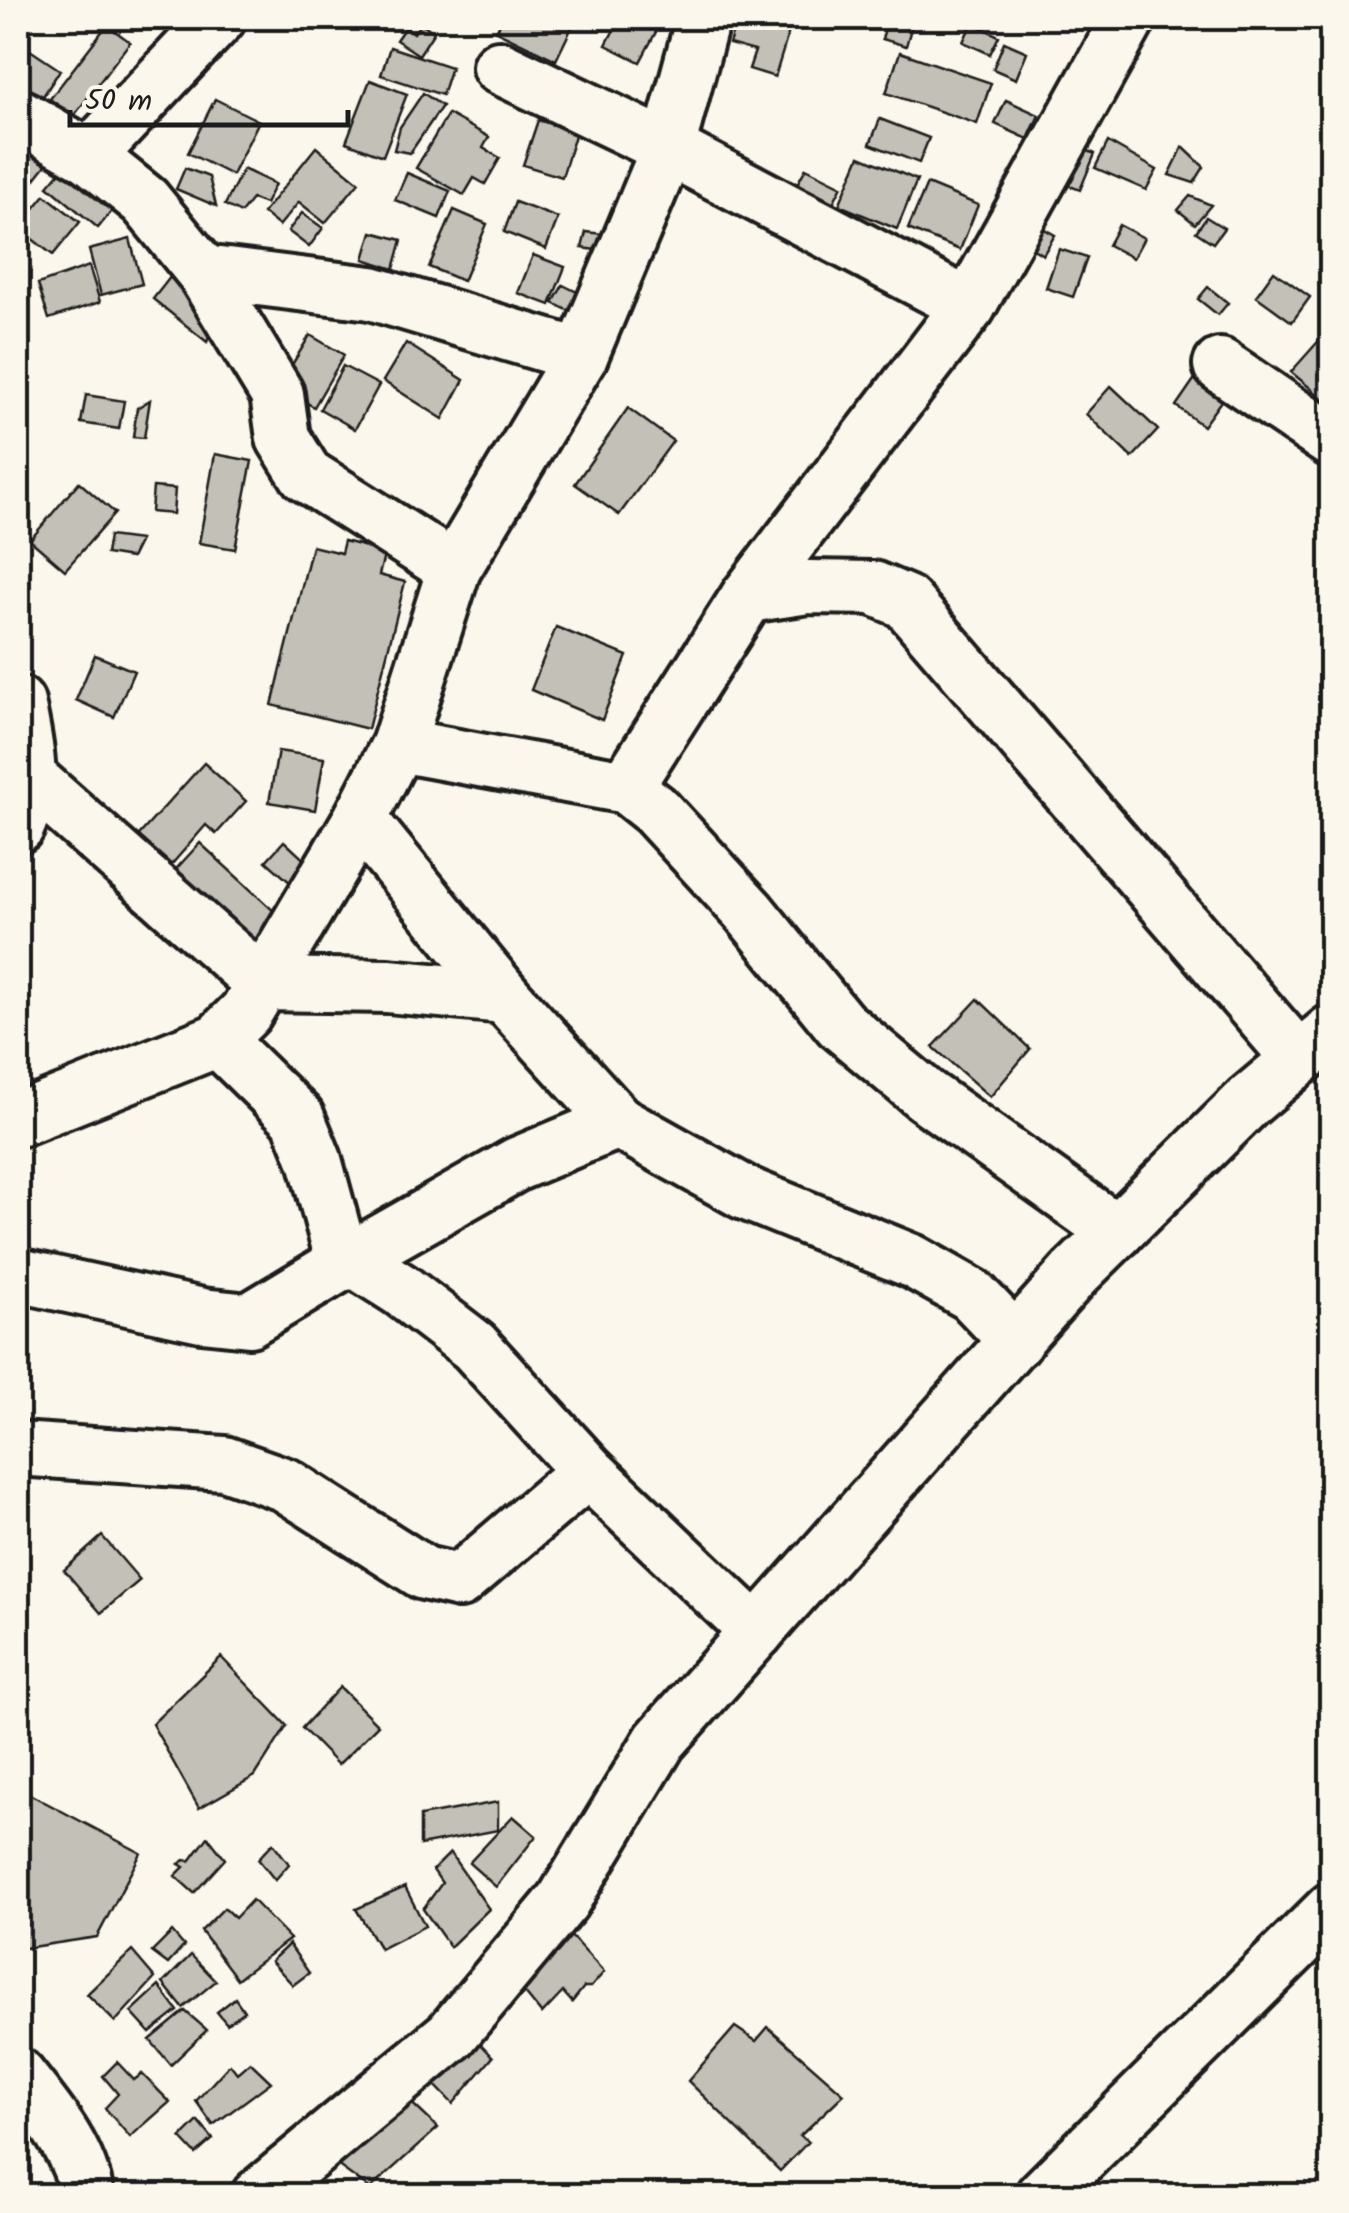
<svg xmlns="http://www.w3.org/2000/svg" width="1349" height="2213" font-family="Kalam,sans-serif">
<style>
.building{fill:#c3c0b8;stroke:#1c1c1c;stroke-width:2.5}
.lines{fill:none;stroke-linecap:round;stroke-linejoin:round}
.minor-casing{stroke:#1c1c1c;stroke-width:60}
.minor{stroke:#fbf7ec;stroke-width:52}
</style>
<rect width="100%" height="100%" fill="#fbf7ec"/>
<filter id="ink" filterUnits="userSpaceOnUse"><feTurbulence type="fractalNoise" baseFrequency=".01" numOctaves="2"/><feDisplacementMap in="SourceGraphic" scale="20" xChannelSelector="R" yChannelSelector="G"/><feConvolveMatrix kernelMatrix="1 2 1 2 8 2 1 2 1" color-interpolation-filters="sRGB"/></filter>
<g filter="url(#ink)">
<g class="building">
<path d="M 503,18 L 556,18 L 573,25 L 556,60 L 496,31 Z"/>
<path d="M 620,18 L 638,18 L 658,28 L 640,62 L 606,45 Z"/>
<path d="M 737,18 L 793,18 L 775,77 L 749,69 L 755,51 L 729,44 Z"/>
<path d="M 888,18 L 914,18 L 906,46 L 882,39 Z"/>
<path d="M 421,23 L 434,32 L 419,55 L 396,40 L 405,27 L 414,33 Z"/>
<path d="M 972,23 L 999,36 L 990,54 L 963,42 Z"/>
<path d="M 107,25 L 130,42 L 73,117 L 50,99 Z"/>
<path d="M 18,42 L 60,70 L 40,101 L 18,85 Z"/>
<path d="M 1004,42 L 1027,52 L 1016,79 L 993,69 Z"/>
<path d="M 390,47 L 451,67 L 442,95 L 381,75 Z"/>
<path d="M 900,52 L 991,83 L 977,124 L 886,93 Z"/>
<path d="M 370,80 L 407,94 L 383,156 L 346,142 Z"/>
<path d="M 423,93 L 442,106 L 410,153 L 394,150 L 400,127 Z"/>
<path d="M 215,99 L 259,121 L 232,175 L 188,153 Z"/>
<path d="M 1006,100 L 1039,115 L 1028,139 L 995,124 Z"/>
<path d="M 448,114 L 489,137 L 483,148 L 500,158 L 485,184 L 474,178 L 464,195 L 416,168 Z"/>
<path d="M 880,119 L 929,138 L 919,163 L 870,144 Z"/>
<path d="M 538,120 L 576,132 L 562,177 L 523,165 Z"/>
<path d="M 18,121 L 57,151 L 35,179 L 18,165 Z"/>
<path d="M 1068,142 L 1095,154 L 1080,190 L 1052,179 Z"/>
<path d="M 1108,142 L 1157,170 L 1146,190 L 1095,168 Z"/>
<path d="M 316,147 L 359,182 L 325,223 L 299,202 L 279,226 L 263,213 Z"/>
<path d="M 1183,147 L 1204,167 L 1194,183 L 1169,175 Z"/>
<path d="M 860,156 L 917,180 L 897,229 L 839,205 Z"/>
<path d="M 71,159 L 121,200 L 98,228 L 48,186 Z"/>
<path d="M 185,168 L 209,177 L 216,206 L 176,189 Z"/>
<path d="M 806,168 L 842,186 L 827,214 L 791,195 Z"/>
<path d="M 243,169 L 275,184 L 265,204 L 252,199 L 241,213 L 225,205 Z"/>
<path d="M 407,173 L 450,191 L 439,218 L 395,200 Z"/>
<path d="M 927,184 L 978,205 L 960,250 L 908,229 Z"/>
<path d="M 45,195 L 80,222 L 53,255 L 18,228 Z"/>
<path d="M 1190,196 L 1211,205 L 1195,224 L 1178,210 Z"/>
<path d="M 515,202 L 558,218 L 546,249 L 504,232 Z"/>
<path d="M 454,210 L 487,224 L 463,281 L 429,267 Z"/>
<path d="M 302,213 L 323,228 L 309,247 L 288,231 Z"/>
<path d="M 1206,217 L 1224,228 L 1213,243 L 1196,232 Z"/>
<path d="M 1037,225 L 1055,235 L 1043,255 L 1019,240 Z"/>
<path d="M 1119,225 L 1144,238 L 1133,258 L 1108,245 Z"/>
<path d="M 372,232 L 402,240 L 394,269 L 364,259 Z"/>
<path d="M 586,232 L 612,235 L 610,252 L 582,248 Z"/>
<path d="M 130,239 L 142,284 L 101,295 L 89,250 Z"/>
<path d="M 1059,249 L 1087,258 L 1073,297 L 1046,288 Z"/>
<path d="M 533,255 L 565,267 L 550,305 L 518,293 Z"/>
<path d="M 89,266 L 100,302 L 49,319 L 38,284 Z"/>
<path d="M 1274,271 L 1310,297 L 1292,322 L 1256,296 Z"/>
<path d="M 171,276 L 219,315 L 207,342 L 153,299 Z"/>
<path d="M 563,285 L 591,299 L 586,319 L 553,303 Z"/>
<path d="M 1208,287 L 1228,303 L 1218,315 L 1198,299 Z"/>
<path d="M 1332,326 L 1332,406 L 1291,372 Z"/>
<path d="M 310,335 L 344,355 L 314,407 L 279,386 Z"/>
<path d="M 406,343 L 464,380 L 443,419 L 383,381 Z"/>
<path d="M 343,366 L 379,385 L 355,429 L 320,409 Z"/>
<path d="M 1198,374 L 1226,394 L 1203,426 L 1176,406 Z"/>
<path d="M 1111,386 L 1158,430 L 1132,458 L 1086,414 Z"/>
<path d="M 86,395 L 124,401 L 119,429 L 81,423 Z"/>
<path d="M 150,400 L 144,438 L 133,437 L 137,408 Z"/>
<path d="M 628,408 L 673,441 L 619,515 L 575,484 Z"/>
<path d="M 215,454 L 252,461 L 235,549 L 199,543 Z"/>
<path d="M 79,482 L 115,513 L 65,570 L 30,540 Z"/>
<path d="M 153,487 L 175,489 L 173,514 L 151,512 Z"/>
<path d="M 109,536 L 140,540 L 131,558 L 106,554 Z"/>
<path d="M 344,541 L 385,552 L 379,575 L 405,582 L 368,729 L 272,705 L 312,546 L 341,553 Z"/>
<path d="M 556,627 L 627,656 L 602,720 L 531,690 Z"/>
<path d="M 95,655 L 134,671 L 114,717 L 76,700 Z"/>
<path d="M 278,751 L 324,758 L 315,810 L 269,802 Z"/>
<path d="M 204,763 L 246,801 L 216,834 L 206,825 L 165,872 L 132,843 Z"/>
<path d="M 284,841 L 310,865 L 293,885 L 266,861 Z"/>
<path d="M 200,843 L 277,914 L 248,949 L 165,881 Z"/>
<path d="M 978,999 L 1030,1049 L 990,1097 L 933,1047 Z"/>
<path d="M 102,1536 L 140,1580 L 101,1613 L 64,1570 Z"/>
<path d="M 221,1657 L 287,1726 L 255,1776 L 199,1808 L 152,1724 Z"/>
<path d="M 340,1687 L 378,1725 L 338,1765 L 302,1728 Z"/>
<path d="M 18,1788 L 141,1853 L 97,1937 L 18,1949 Z"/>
<path d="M 498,1802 L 498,1830 L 420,1845 L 420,1816 Z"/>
<path d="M 513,1816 L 536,1836 L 496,1887 L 469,1863 Z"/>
<path d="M 208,1837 L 225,1859 L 194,1893 L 175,1876 L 184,1867 L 179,1864 L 185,1860 L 190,1861 Z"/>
<path d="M 273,1843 L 289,1864 L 275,1880 L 258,1859 Z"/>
<path d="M 450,1853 L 489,1909 L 450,1947 L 423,1909 L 442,1883 L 433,1870 Z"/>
<path d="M 405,1887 L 425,1926 L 380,1949 L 356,1909 Z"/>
<path d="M 252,1900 L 290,1939 L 237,1979 L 201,1931 L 224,1908 L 235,1918 Z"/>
<path d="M 172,1932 L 184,1946 L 168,1964 L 152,1952 Z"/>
<path d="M 569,1934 L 604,1972 L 591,1987 L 584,1987 L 572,2002 L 563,1992 L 542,2014 L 516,1982 Z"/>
<path d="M 289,1944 L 309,1973 L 293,1985 L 271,1961 Z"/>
<path d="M 132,1951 L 155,1978 L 115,2022 L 87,1994 Z"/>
<path d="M 191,1955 L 216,1981 L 183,2008 L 163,1983 Z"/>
<path d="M 159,1986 L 178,2011 L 150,2033 L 131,2012 Z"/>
<path d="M 235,1998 L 244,2011 L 227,2024 L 217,2012 Z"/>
<path d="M 185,2011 L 207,2030 L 171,2065 L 150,2040 Z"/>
<path d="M 735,2027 L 756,2041 L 768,2027 L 844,2094 L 800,2136 L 808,2142 L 780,2171 L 688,2081 Z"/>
<path d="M 477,2040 L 493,2057 L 453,2104 L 434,2084 Z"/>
<path d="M 117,2062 L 134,2080 L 142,2074 L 170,2102 L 130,2137 L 105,2108 L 118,2094 L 103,2076 Z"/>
<path d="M 250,2062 L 271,2082 L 213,2125 L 196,2101 L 230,2064 L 237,2073 Z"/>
<path d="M 398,2090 L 438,2128 L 370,2189 L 322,2154 Z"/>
<path d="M 198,2121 L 213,2139 L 196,2154 L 181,2138 Z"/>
</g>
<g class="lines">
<g class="minor-casing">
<g id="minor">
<path d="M 499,67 L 668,148 L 969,306"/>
<path d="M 18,115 L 89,156 L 145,201 L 203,272 L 277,394 L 283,438 L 306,475 L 454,569"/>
<path d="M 89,156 L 219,18"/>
<path d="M 203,272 L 371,293 L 581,356"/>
<path d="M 1220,365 L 1332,441"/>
<path d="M 748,596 L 808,587 L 873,588 L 906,602 L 1299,1059"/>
<path d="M 18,703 C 27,744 36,787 18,826"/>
<path d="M 398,745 L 626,787 L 655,810 L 748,911 L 840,1024 L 925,1095 L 1117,1232"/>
<path d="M 29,777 L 263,984 L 388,986 L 505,997"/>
<path d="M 626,787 L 748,596 L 969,306 L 1129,18"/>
<path d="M 360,819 L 505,997 L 618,1122 L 745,1193 L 912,1261 L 972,1295 L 1016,1341"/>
<path d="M 218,1040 L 298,1118 L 315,1160 L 343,1263 L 517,1164 L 618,1122"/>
<path d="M 18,1120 L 218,1040 L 246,1012 L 360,819 L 398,745 L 454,569 L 581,356 L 668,148 L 703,18"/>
<path d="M 18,1275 L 202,1315 L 249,1320 L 343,1263 L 360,1264 L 401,1290 L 474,1346 L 588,1471 L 757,1632"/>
<path d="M 18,1449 L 224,1463 L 286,1485 L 424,1573 L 459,1581 L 588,1471"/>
<path d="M 18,2075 C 46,2111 80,2149 87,2196"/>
<path d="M 258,2196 L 451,2035 L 563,1901 L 660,1741 L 1074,1274 L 1249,1101 L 1332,1031"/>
<path d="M 1042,2196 L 1332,1909"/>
</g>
</g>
<use href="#minor" class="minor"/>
</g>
</g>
<rect width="1349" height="2213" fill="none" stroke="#fbf7ec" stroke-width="60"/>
<rect x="30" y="30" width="1289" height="2153" fill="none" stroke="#1c1c1c" stroke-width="4" filter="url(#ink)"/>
<path d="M70 110v15h278v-15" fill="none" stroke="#1c1c1c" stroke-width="5"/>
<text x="85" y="110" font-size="30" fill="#1c1c1c" stroke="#fbf7ec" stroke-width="8" paint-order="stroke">50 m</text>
</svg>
